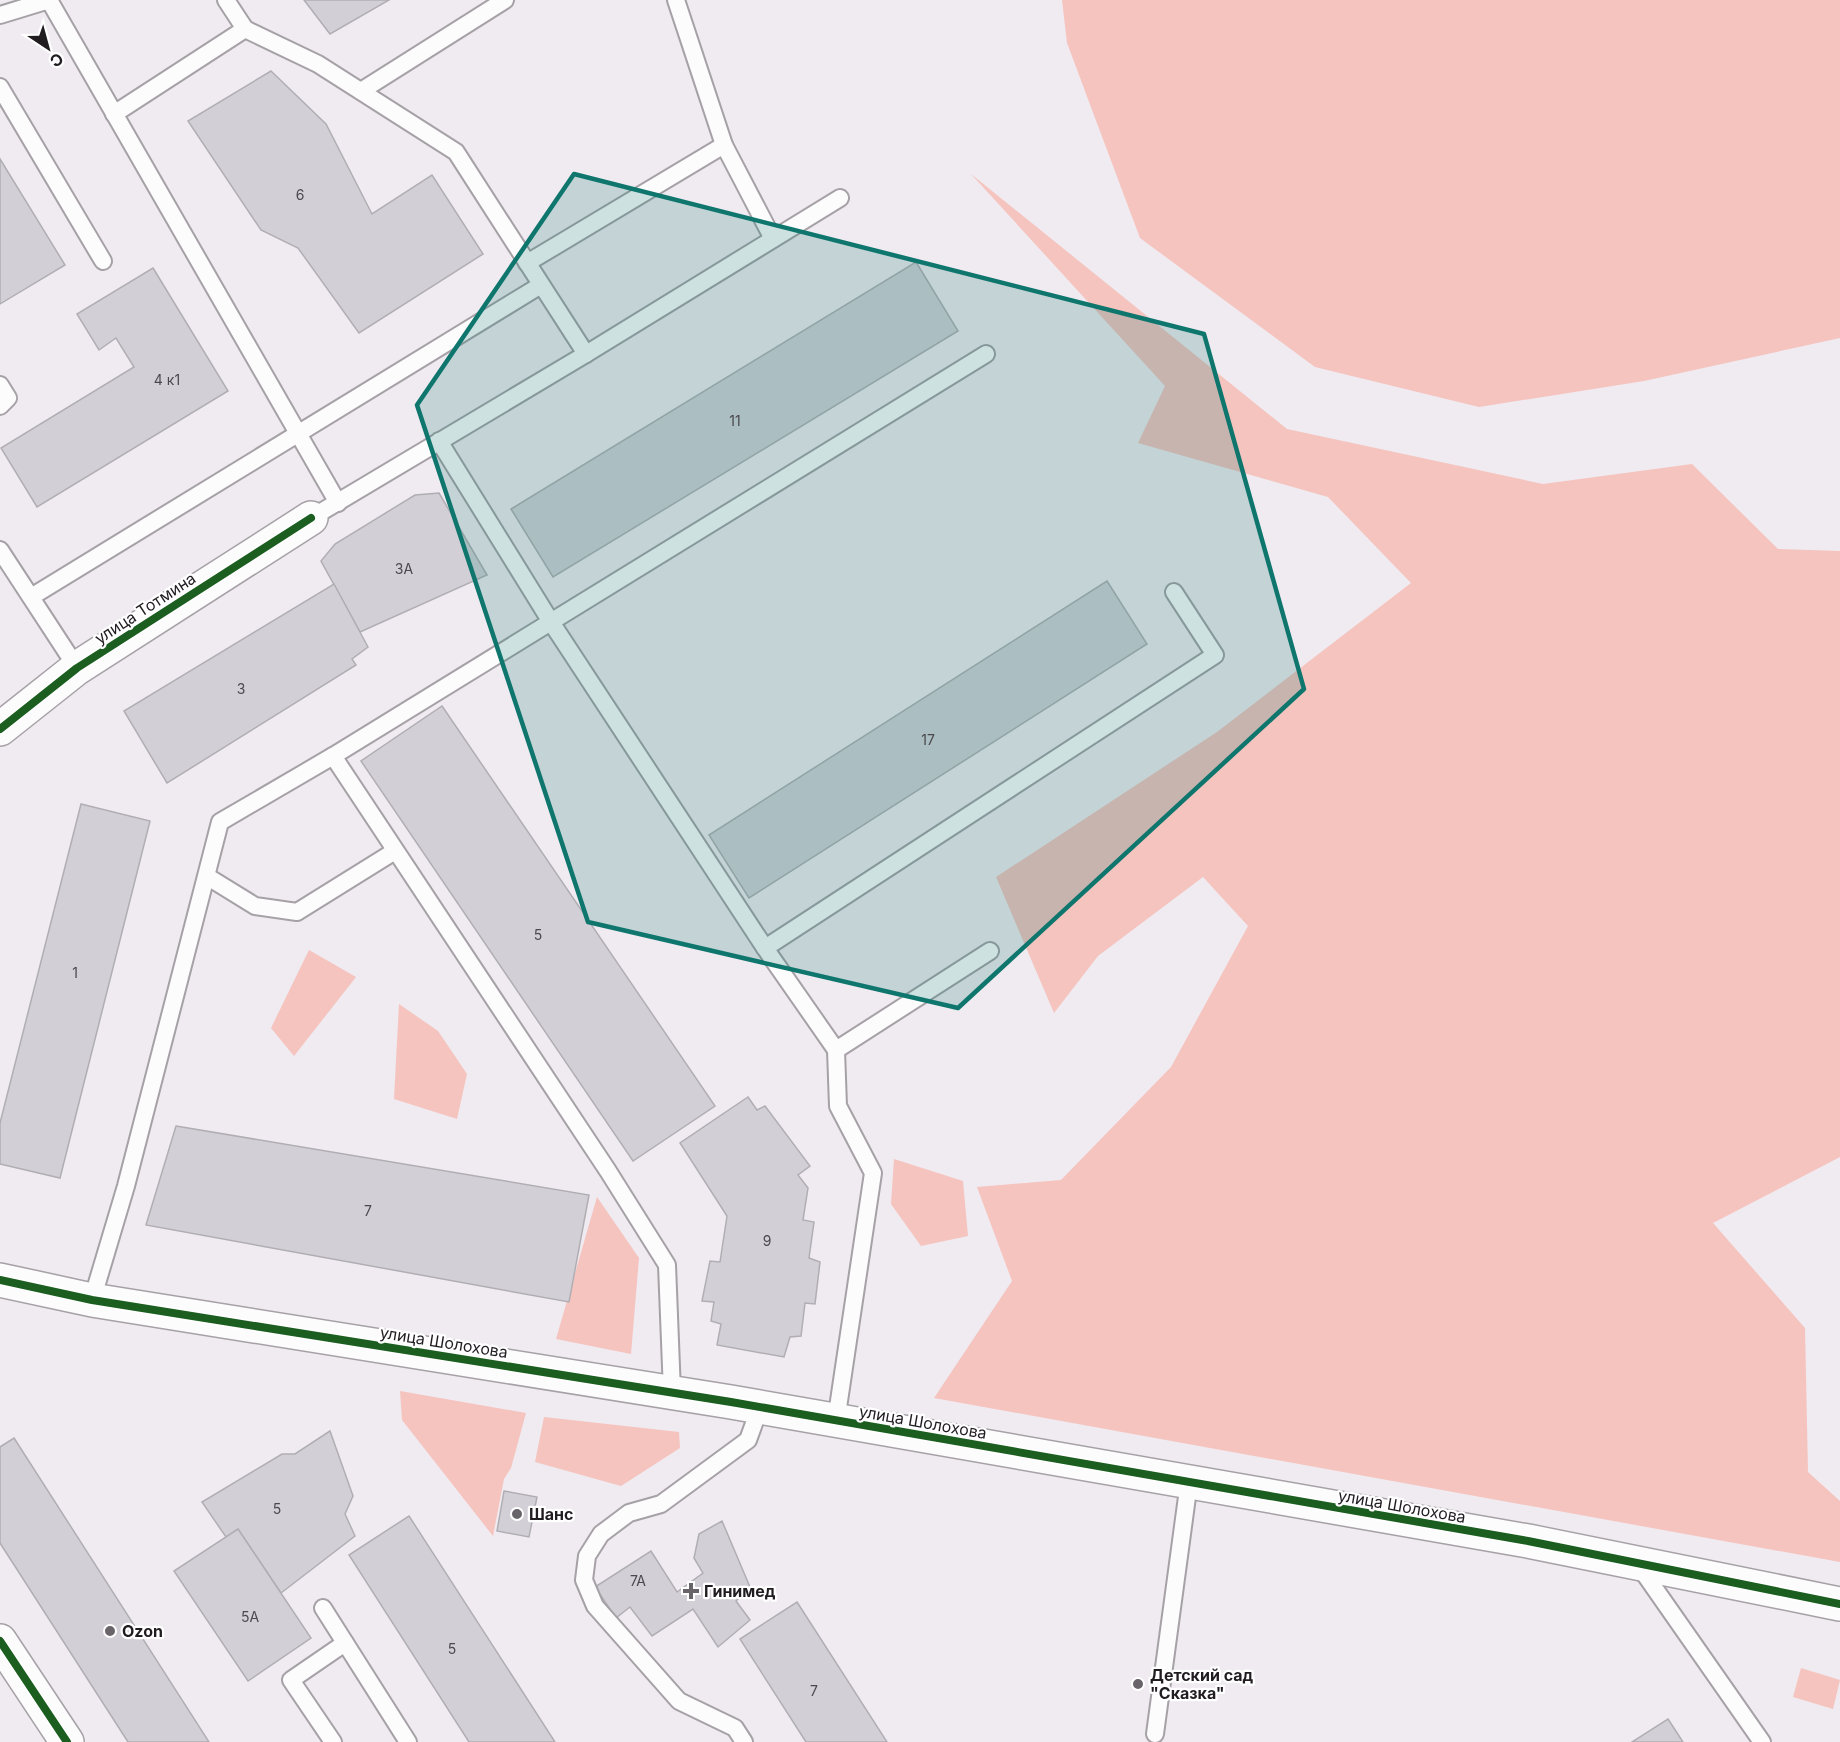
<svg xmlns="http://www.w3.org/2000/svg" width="1840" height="1742" font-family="Inter,sans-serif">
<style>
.green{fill:#f5c4be}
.building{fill:#d2d0d6;stroke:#b1aeb3;stroke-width:1.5}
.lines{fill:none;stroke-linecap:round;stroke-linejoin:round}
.service-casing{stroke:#a6a1a6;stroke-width:20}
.minor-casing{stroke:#a6a1a6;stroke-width:36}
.service{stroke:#fdfcfd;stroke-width:16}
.minor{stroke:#fdfcfd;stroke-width:33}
.cycleway-casing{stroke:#fff;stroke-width:11}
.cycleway{stroke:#1b5e20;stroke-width:8}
.marked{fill:#0f766e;fill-opacity:0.2;stroke:#0f766e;stroke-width:4.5;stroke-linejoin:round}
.poi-dot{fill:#696469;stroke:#fff;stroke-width:2}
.labels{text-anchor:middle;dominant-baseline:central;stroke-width:4.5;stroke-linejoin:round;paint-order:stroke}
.number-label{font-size:14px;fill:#4c494e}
.street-label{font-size:16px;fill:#201c20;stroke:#fff}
.poi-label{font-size:16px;font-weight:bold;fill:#201c20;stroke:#fff;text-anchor:start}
</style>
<rect width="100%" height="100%" fill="#f0eaf1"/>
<g class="green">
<path d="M 1062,0 L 1840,0 L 1840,338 L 1644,381 L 1479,407 L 1315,367 L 1140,238 L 1067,43 Z"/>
<path d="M 971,174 L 1287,429 L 1543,484 L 1692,464 L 1778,549 L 1840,551 L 1840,1157 L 1713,1223 L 1805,1328 L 1808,1472 L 1840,1501 L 1840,1562 L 934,1398 L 1012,1281 L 977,1187 L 1061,1180 L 1171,1067 L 1248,926 L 1203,877 L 1098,956 L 1054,1013 L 996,877 L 1217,732 L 1411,583 L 1328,497 L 1138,443 L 1165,386 Z"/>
<path d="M 309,950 L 356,977 L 294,1056 L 271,1028 Z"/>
<path d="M 399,1004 L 438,1031 L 467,1074 L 457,1119 L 394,1099 Z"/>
<path d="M 894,1159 L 963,1181 L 968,1236 L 921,1246 L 891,1204 Z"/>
<path d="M 597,1197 L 639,1258 L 631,1354 L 556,1339 Z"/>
<path d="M 400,1391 L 526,1413 L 511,1468 L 504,1479 L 493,1536 L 402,1420 Z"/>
<path d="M 544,1417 L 679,1432 L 680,1448 L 621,1486 L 535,1462 Z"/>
<path d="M 1801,1668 L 1840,1680 L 1833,1709 L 1793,1697 Z"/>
</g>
<g class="building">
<path d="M 304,0 L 389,0 L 330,34 Z"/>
<path d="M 271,71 L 326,124 L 372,214 L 432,175 L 483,254 L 359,333 L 298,248 L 261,230 L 188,121 Z"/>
<path d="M 0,159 L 65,265 L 0,304 Z"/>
<path d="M 916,262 L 958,331 L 553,577 L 511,509 Z"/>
<path d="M 153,268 L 228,391 L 37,507 L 1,448 L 134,367 L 116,338 L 99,350 L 77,314 Z"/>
<path d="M 439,493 L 487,575 L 360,632 L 321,561 L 335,544 L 415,495 Z"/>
<path d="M 1107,581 L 1147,644 L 749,898 L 709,835 Z"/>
<path d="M 334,584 L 368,647 L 352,659 L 356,665 L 167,783 L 124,711 Z"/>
<path d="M 442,706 L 715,1106 L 633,1161 L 361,761 Z"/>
<path d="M 81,804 L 150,821 L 60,1178 L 0,1164 L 0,1123 Z"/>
<path d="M 748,1097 L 757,1110 L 765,1106 L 810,1166 L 798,1175 L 808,1188 L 803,1220 L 814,1222 L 809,1258 L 820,1262 L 815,1304 L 805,1303 L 801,1336 L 790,1337 L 784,1357 L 717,1345 L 721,1324 L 711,1321 L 714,1302 L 702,1301 L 710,1261 L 720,1262 L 727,1216 L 680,1143 Z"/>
<path d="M 176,1126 L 589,1195 L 569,1302 L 146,1225 Z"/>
<path d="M 330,1431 L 353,1496 L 345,1514 L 355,1536 L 281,1593 L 238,1529 L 226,1537 L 202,1502 L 282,1454 L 295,1454 Z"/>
<path d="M 14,1438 L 209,1742 L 128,1742 L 0,1543 L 0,1447 Z"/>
<path d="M 504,1491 L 537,1497 L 529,1537 L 497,1531 Z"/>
<path d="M 409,1516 L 555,1742 L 469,1742 L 349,1555 Z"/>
<path d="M 722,1521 L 750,1587 L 736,1601 L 750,1620 L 718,1647 L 693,1609 L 652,1636 L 630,1607 L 616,1618 L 595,1587 L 651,1551 L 677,1592 L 703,1573 L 694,1558 L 699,1534 Z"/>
<path d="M 238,1529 L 311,1638 L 248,1681 L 174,1571 Z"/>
<path d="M 797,1602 L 887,1742 L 806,1742 L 740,1639 Z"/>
<path d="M 1668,1719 L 1683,1742 L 1632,1742 Z"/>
</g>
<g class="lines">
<g class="service-casing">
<g id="service">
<path d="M 49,0 L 338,503"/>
<path d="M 676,0 L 724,145 L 773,239"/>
<path d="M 0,15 L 49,0"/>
<path d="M 245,29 L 318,64 L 456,152 L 586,354"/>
<path d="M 0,87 L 103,261"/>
<path d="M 361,91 L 505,0"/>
<path d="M 114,114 L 245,29 L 226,0"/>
<path d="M 527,263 L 724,145"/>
<path d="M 0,385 L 8,398 L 0,406"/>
<path d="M 439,441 L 551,622 L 765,948 L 836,1050 L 838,1106 L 873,1173 L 836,1421"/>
<path d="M 311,518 L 586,354 L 840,198"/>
<path d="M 0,550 L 77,668"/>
<path d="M 31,597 L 541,285"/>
<path d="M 208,877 L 255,906 L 297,912 L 395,851"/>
<path d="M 765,948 L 1215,655 L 1174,592"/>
<path d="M 836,1050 L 990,951"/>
<path d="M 92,1300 L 126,1186 L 220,822 L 333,756"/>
<path d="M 672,1392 L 667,1265 L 608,1171 L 333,756 L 986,354"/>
<path d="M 1639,1566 L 1762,1742"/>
<path d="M 323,1608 L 408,1742"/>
<path d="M 1155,1734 L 1189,1482"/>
<path d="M 333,1742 L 291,1680 L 345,1643"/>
<path d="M 744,1742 L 735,1728 L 679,1701 L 595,1606 L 584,1580 L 587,1556 L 601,1534 L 629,1513 L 661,1504 L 748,1440 L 760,1407"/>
</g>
</g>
<g class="minor-casing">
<g id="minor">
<path d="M 0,729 L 77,668 L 311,518"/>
<path d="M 0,1280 L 92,1300 L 731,1402 L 1528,1541 L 1840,1604"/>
<path d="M 0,1641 L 67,1742"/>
</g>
</g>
<use href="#service" class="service"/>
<use href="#minor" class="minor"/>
<g class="cycleway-casing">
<g id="cycleway">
<path d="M 0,729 L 77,668 L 311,518"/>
<path d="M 0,1280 L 92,1300 L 731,1402 L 1528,1541 L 1840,1604"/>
<path d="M 0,1641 L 67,1742"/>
</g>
</g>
<use href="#cycleway" class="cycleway"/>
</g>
<path class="marked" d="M 574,174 L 1204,334 L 1304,689 L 958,1008 L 588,922 L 417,405 Z"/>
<g class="poi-dot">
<circle cx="517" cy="1514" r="6"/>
<path d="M688 1582h6v6h6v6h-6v6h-6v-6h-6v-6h6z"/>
<circle cx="110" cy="1631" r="6"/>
<circle cx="1138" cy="1684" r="6"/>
</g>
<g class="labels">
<g class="number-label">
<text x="300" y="194">6</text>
<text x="167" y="379">4 к1</text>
<text x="735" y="420">11</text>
<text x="404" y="568">3А</text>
<text x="241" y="688">3</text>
<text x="928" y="739">17</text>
<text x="538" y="934">5</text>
<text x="75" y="972">1</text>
<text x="368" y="1210">7</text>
<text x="767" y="1240">9</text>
<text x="277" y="1508">5</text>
<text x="638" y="1580">7А</text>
<text x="250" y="1616">5А</text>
<text x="452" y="1648">5</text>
<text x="814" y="1690">7</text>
</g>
<g class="street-label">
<text transform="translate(145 608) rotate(-33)">улица Тотмина</text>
<text transform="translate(444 1342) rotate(9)">улица Шолохова</text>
<text transform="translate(923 1422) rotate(10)">улица Шолохова</text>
<text transform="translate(1402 1506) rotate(10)">улица Шолохова</text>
</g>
<g class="poi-label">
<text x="529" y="1514">Шанс</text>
<text x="704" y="1591">Гинимед</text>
<text x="122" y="1631">Ozon</text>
<text x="1150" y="1675">Детский сад<tspan x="1150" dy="18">"Сказка"</tspan></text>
</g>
</g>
<g transform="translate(48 48) rotate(144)" stroke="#ffffff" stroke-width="4.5" paint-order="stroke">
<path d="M0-4.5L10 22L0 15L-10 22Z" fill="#201c20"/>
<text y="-9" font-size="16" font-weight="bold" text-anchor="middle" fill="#201c20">С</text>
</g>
</svg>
